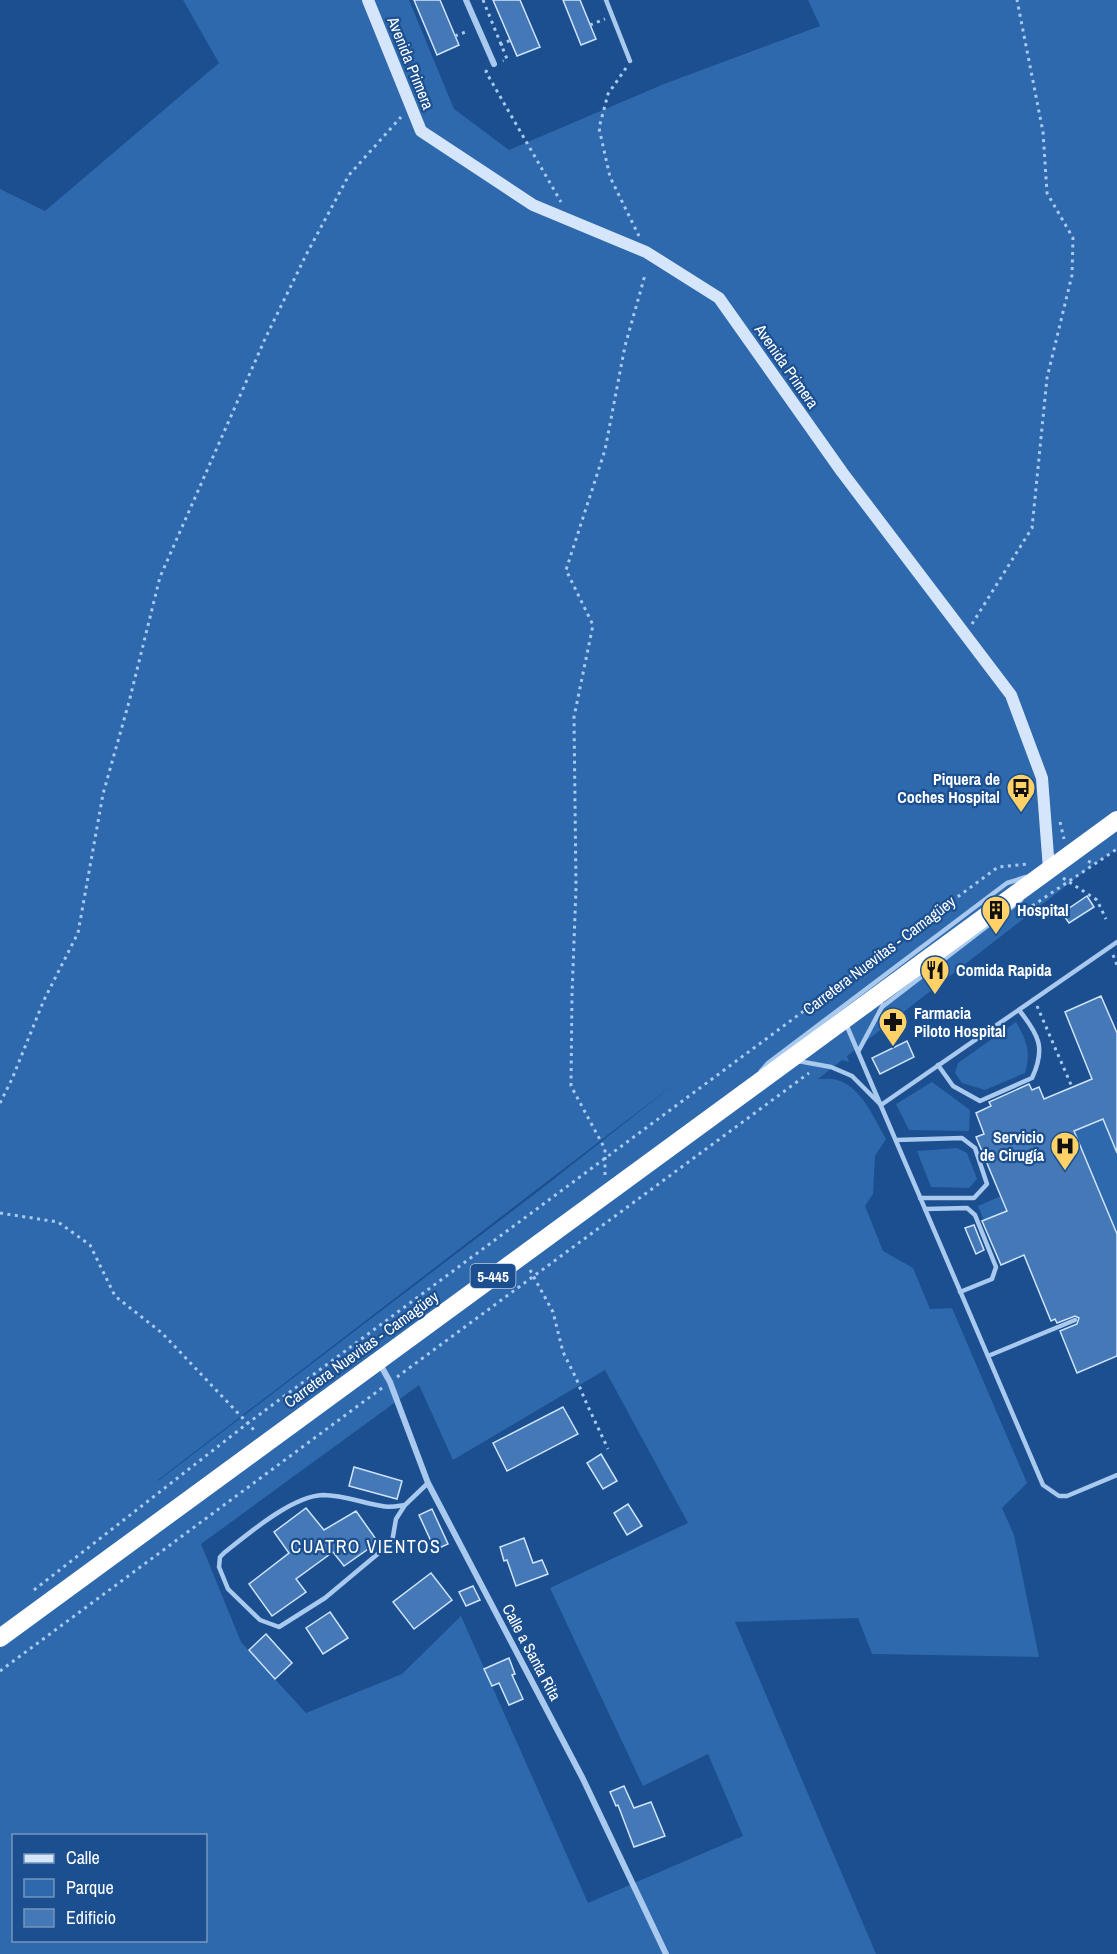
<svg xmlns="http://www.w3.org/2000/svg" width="1117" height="1954" font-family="'Archivo Narrow',sans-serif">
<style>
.green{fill:#2e69ad;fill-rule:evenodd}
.building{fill:#4478b7;stroke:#cfe3fa;stroke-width:1.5}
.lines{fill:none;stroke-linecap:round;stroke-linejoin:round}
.path{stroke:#a9c9ee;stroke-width:3;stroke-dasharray:3 4.5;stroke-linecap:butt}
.lane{stroke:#a9c9ee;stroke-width:4.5}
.street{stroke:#a9c9ee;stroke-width:6}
.secondary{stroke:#d6e6fa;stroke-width:12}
.highway{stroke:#fff;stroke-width:18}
.labels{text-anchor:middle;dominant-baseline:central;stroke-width:4.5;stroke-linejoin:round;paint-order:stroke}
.shield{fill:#1b4f8f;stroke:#bbcadd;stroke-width:1.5}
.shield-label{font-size:15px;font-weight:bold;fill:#fff}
.street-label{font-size:16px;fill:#fff;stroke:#1b4f8f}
.poi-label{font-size:16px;font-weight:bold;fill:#fff;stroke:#1b4f8f;text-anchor:start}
.neighbourhood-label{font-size:18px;letter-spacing:1.5px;fill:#fff;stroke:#1b4f8f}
</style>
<rect width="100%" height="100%" fill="#1b4f8f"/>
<g class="green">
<path d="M 183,0 L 409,0 L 454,109 L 509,150 L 664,84 L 820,26 L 808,0 L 1117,0 L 1117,849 L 1094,864 L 847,1056 L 849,1062 L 842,1060 L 818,1079 C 824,1079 832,1078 837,1080 C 862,1087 874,1119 886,1139 L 875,1156 L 873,1194 L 865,1206 L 883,1251 L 913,1268 L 930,1309 L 952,1308 L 1027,1483 L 1002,1508 L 1014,1535 L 1039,1657 L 872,1654 L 858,1618 L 735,1622 L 876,1954 L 0,1954 L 0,189 L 45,211 L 219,63 ZM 677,1082 L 545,1186 L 158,1481 L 158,1480 ZM 605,1370 L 688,1523 L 550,1588 L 643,1786 L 708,1754 L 743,1836 L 588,1903 L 461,1616 L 402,1674 L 306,1713 L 241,1642 L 201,1544 L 419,1385 L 453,1460 ZM 14,1836 L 206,1836 L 206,1940 L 14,1940 Z"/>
<path d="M 1016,1022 C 1027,1041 1031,1052 1025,1073 L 985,1090 L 962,1083 L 955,1073 L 958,1063 Z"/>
<path d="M 932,1082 L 970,1110 L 969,1131 L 909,1130 L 896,1104 Z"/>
<path d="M 1096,1104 L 1117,1154 L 1117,1234 L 1068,1116 L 1079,1129 L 1097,1122 Z"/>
<path d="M 957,1148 L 967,1153 L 977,1179 L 969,1188 L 931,1187 L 917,1151 Z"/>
<path d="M 1001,1196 L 1007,1211 L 984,1220 L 978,1206 Z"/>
</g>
<g class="building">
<path d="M 414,0 L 440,0 L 459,45 L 437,55 Z"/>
<path d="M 493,0 L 520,0 L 540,47 L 517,56 Z"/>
<path d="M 563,0 L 580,0 L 596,39 L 581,45 Z"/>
<path d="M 1087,896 L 1094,907 L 1069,923 L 1062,913 Z"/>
<path d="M 1101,996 L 1117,1033 L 1117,1153 L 1103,1119 L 1074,1131 L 1117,1234 L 1117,1356 L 1077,1373 L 1060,1331 L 1077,1324 L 1079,1318 L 1075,1316 L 1057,1323 L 1055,1319 L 1051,1321 L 1024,1255 L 1001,1265 L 982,1221 L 1007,1211 L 976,1137 L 984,1134 L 976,1113 L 991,1106 L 989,1102 L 1029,1084 L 1032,1090 L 1039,1087 L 1044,1099 L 1092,1079 L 1065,1012 Z"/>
<path d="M 907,1041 L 914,1057 L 880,1074 L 872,1058 Z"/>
<path d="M 974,1225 L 984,1250 L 976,1254 L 965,1228 Z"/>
<path d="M 563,1407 L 578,1434 L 507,1471 L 493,1443 Z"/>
<path d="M 601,1454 L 617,1481 L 603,1489 L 587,1463 Z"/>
<path d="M 354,1467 L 402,1481 L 397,1499 L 349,1486 Z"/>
<path d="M 628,1504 L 642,1526 L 627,1535 L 614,1513 Z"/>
<path d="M 306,1508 L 324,1530 L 356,1511 L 378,1542 L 344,1566 L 333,1552 L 296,1579 L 306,1592 L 272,1616 L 249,1584 L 289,1553 L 274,1532 Z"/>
<path d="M 432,1509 L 448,1544 L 435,1550 L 419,1515 Z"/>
<path d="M 524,1538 L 533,1563 L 542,1560 L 548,1574 L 516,1586 L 507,1560 L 504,1561 L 500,1547 Z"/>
<path d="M 431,1573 L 452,1600 L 414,1629 L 393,1602 Z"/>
<path d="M 473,1586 L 480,1600 L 466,1606 L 459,1592 Z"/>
<path d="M 330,1612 L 348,1638 L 323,1654 L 306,1628 Z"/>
<path d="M 266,1634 L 292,1663 L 275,1679 L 249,1650 Z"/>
<path d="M 509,1658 L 515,1674 L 512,1675 L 523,1699 L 509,1705 L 499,1683 L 492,1686 L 484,1669 Z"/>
<path d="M 624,1786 L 634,1808 L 651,1802 L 665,1836 L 634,1847 L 618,1805 L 616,1806 L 610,1792 Z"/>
</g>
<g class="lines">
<g class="path">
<path d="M 483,0 L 507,59 L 503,61"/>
<path d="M 590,25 L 605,19"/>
<path d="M 455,36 L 468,31"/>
<path d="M 500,45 L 511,40"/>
<path d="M 626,68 L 608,94 L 599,128 L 610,177 L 639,236"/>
<path d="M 487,70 L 486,72 L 561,202"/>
<path d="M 972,624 L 1032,528 L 1047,378 L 1072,275 L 1073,238 L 1047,193 L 1043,132 L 1017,0"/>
<path d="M 1060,822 L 1064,839"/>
<path d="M 1088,861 L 1094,864"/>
<path d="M 1063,878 L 1097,900 L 1106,919"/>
<path d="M 1026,910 L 1117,849"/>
<path d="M 1113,955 L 1117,965"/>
<path d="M 1037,1006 L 1072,1087"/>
<path d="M 0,1103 L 12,1079 L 44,1000 L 78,933 L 103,794 L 129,702 L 160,577 L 265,339 L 306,255 L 349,175 L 401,117"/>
<path d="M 605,1175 L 605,1149 L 571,1086 L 572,995 L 576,888 L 574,717 L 593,625 L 566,570 L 605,450 L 625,346 L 645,275"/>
<path d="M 0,1213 L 58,1222 L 90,1245 L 115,1296 L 162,1333 L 255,1431"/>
<path d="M 530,1270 L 553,1312 L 563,1352 L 576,1378 L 585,1400 L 608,1449"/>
<path d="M 397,1377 L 809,1073"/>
<path d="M 34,1590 L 248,1423 L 998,867 L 1028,864"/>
<path d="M 0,1671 L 382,1388"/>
</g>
<g class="lane">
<path d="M 606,0 L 630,61"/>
<path d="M 882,1007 L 1021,900"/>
<path d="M 846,1024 L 1043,1485 L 1059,1496 L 1067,1496 L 1117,1475"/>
<path d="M 858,1052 L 883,1005"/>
<path d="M 798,1061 L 831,1067 L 852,1076 L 881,1105 L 1117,942"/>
<path d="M 938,1065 L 953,1086 L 980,1101 L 1032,1078 C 1046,1048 1039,1035 1019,1010"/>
<path d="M 761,1071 L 768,1063 L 1007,883 L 1026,877"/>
<path d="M 896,1140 L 962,1138 L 975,1148 L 987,1184 L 974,1198 L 920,1198"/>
<path d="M 925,1209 L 967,1208 L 975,1215 L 996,1267 L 992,1279 L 960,1292"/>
<path d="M 988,1356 L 1075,1320"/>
<path d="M 405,1505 L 396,1519 L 392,1542 L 325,1598 L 279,1627 L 260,1620 L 228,1589 L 219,1567 L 220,1557 L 224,1553 C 248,1534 292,1496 323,1495 C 343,1495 363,1503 382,1506 C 389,1508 398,1506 405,1505 L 428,1483"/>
</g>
<g class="street">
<path d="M 466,0 L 494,64"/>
<path d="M 380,1364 L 390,1382 L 428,1483 L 583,1779 L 666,1954"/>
</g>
<path class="secondary" d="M 368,0 L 421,131 L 533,205 L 646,252 L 719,298 L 842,472 L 1011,695 L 1042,778 L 1049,869"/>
<path class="highway" d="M 0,1638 L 1117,820"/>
</g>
<defs>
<g id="bus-pin" transform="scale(1.5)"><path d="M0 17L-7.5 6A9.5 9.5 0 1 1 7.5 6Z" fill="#ffd166" stroke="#1b4f8f"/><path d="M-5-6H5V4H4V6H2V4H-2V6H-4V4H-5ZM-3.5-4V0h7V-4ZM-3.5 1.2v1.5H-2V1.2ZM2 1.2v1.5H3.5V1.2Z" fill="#111"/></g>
<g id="building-pin" transform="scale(1.5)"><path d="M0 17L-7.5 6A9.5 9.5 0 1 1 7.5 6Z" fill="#ffd166" stroke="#1b4f8f"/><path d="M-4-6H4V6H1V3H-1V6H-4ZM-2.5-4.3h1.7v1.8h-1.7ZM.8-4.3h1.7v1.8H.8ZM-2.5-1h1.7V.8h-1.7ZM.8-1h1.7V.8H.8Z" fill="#111"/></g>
<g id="restaurant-pin" transform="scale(1.5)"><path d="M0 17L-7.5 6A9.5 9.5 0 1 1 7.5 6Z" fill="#ffd166" stroke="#1b4f8f"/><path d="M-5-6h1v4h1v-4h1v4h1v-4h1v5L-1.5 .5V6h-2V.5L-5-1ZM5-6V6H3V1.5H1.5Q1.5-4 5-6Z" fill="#111"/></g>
<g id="pharmacy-pin" transform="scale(1.5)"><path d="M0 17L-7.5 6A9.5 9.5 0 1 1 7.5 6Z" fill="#ffd166" stroke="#1b4f8f"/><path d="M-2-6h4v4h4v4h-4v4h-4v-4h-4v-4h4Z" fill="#111"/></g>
<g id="hospital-pin" transform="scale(1.5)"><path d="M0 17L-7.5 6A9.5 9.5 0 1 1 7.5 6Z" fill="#ffd166" stroke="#1b4f8f"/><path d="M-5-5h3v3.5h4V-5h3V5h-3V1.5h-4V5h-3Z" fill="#111"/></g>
</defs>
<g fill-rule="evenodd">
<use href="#bus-pin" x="1021" y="788"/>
<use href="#building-pin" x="996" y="910"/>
<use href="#restaurant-pin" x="935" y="970"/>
<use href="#pharmacy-pin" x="893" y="1022"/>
<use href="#hospital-pin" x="1065" y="1146"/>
</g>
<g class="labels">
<rect class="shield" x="470.5" y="1264" width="45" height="24" rx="4.5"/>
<g class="shield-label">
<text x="493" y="1276">5-445</text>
</g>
<g class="street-label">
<text transform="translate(411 63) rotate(68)">Avenida Primera</text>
<text transform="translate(787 366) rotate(55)">Avenida Primera</text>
<text transform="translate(879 955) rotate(-37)">Carretera Nuevitas - Camagüey</text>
<text transform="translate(361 1349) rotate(-36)">Carretera Nuevitas - Camagüey</text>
<text transform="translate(532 1652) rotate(62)">Calle a Santa Rita</text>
</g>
<g class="poi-label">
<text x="1000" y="779" text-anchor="end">Piquera de<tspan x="1000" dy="18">Coches Hospital</tspan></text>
<text x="1017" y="910">Hospital</text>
<text x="956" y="970">Comida Rapida</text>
<text x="914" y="1013">Farmacia<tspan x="914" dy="18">Piloto Hospital</tspan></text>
<text x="1044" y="1137" text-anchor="end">Servicio<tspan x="1044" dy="18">de Cirugía</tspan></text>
</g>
<g class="neighbourhood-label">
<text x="366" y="1546">CUATRO VIENTOS</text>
</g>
</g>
<rect x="12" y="1834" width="195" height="108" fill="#1b4f8f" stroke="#7695bc" stroke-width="1.5"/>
<rect x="24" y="1854" width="30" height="9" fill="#d6e6fa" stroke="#7695bc" stroke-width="1.5"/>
<text x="66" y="1864" font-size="18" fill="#ffffff">Calle</text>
<rect x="24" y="1879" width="30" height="18" fill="#2e69ad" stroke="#7695bc" stroke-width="1.5"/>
<text x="66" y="1894" font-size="18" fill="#ffffff">Parque</text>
<rect x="24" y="1909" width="30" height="18" fill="#4478b7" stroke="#7695bc" stroke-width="1.5"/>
<text x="66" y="1924" font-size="18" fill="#ffffff">Edificio</text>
</svg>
